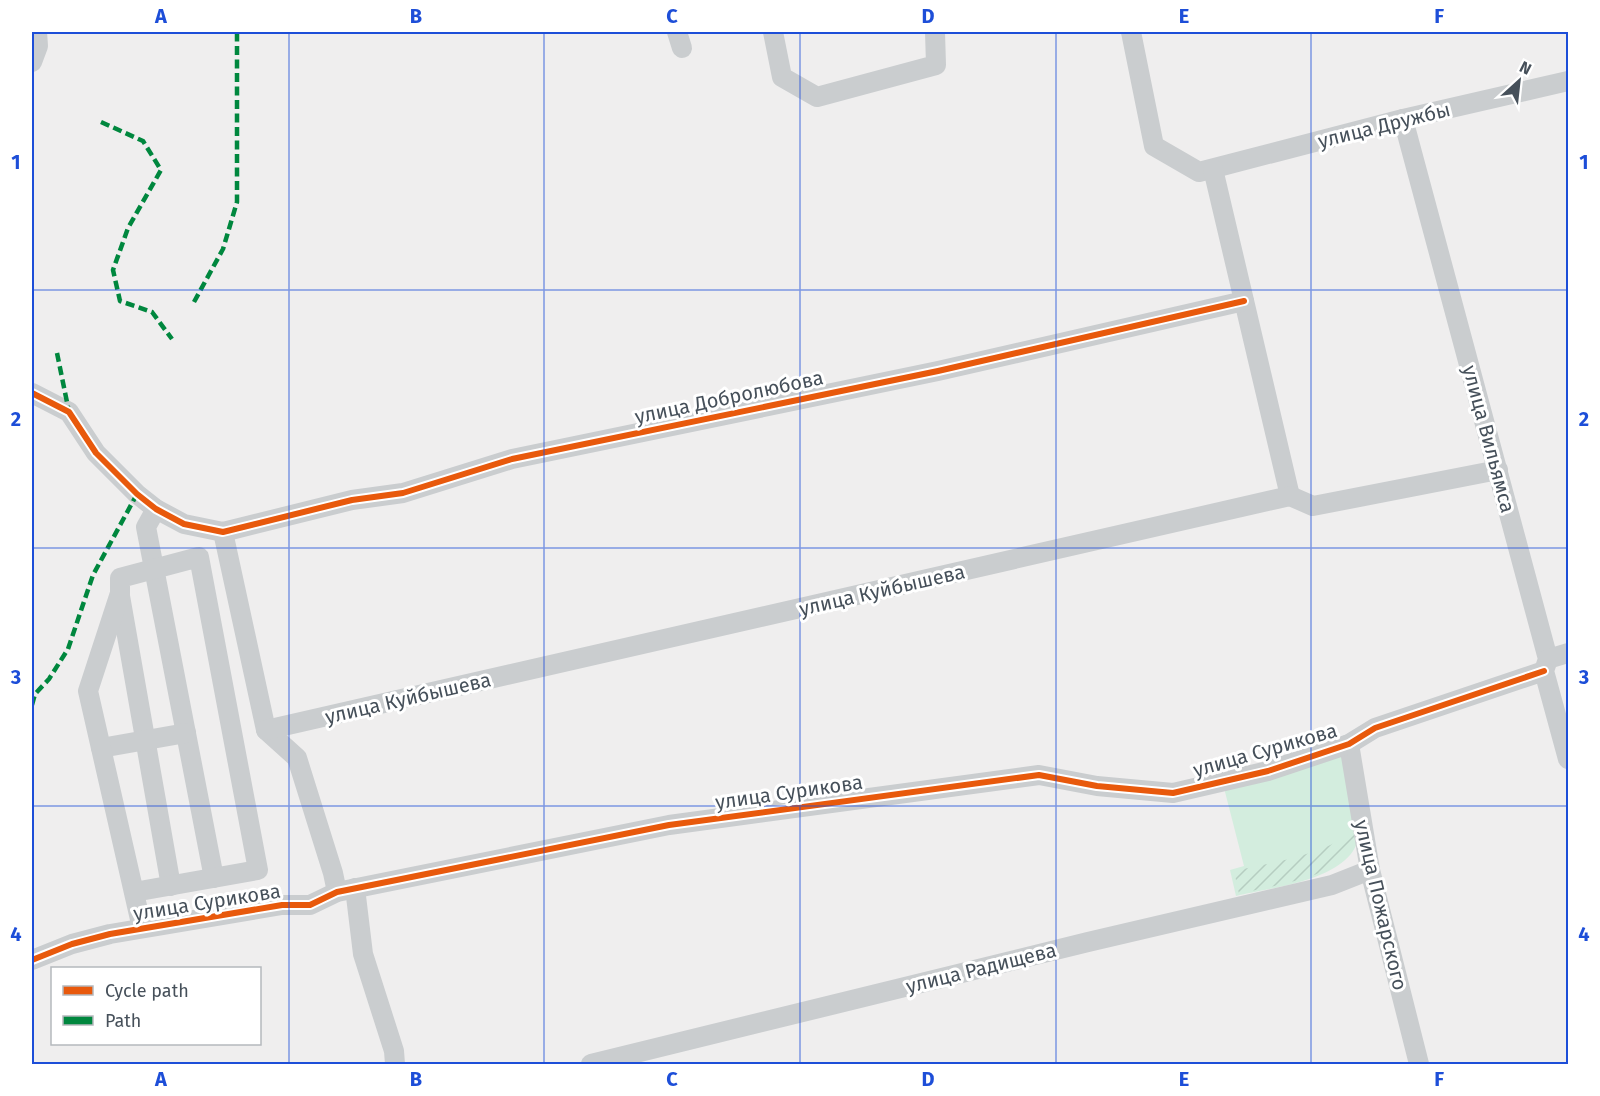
<svg xmlns="http://www.w3.org/2000/svg" width="1600" height="1096" font-family="'Fira Sans',sans-serif">
<style>
.green{fill:#d3edde}
.garden{fill:url(#garden-furrows)}
.lines{fill:none;stroke-linecap:round;stroke-linejoin:round}
.minor{stroke:#cacdcf;stroke-width:20}
.quiet{stroke:#00873e;stroke-width:4.5;stroke-dasharray:9 4.5;stroke-linecap:butt}
.cycleway-casing{stroke:#fff;stroke-width:10}
.cycleway{stroke:#e8590c;stroke-width:6}
.grid{fill:none;stroke:#1d4ed8;stroke-width:1.5;stroke-opacity:0.55}
.labels{text-anchor:middle;dominant-baseline:central;stroke-width:6;stroke-linejoin:round;paint-order:stroke}
.street-label{font-size:20px;fill:#46505a;stroke:#fff}
.neatline{fill:none;stroke:#1d4ed8;stroke-width:2}
.grid-label{font-size:20px;text-anchor:middle;font-weight:bold;fill:#1d4ed8}
</style>
<defs>
<pattern id="garden-furrows" width="10" height="10" patternUnits="userSpaceOnUse" patternTransform="scale(1.5)"><rect width="10" height="10" fill="#d3edde"/><path d="M-1 1l2-2M0 10L10 0M9 11l2-2" fill="none" stroke="#b6cdc1"/></pattern>
</defs>
<rect width="100%" height="100%" fill="#efeeee"/>
<path class="green" d="M 1347,747 C 1351,774 1358,802 1359,829 C 1361,879 1273,887 1236,896 L 1230,870 L 1244,866 L 1223,784 Z"/>
<path class="garden" d="M 1355,830 C 1354,834 1355,840 1354,844 C 1345,877 1268,886 1239,894 L 1234,871 C 1274,862 1322,856 1355,830 Z"/>
<g class="lines">
<g class="minor">
<path d="M 677,32 L 682,48"/>
<path d="M 773,32 L 782,77 L 817,97 L 936,65 L 935,32"/>
<path d="M 1131,32 L 1154,146 L 1199,172 L 1403,119 L 1568,81"/>
<path d="M 32,62 L 38,46 L 37,32"/>
<path d="M 1403,119 L 1548,659 L 1544,671 L 1568,759"/>
<path d="M 1213,169 L 1290,496"/>
<path d="M 32,393 L 69,412 L 96,453 L 137,494 L 156,509 L 184,524 L 223,532 L 352,500 L 403,493 L 512,459 L 938,371 L 1244,301"/>
<path d="M 156,509 L 146,527 L 214,878"/>
<path d="M 223,532 L 266,730 L 297,758 L 333,873 L 337,892"/>
<path d="M 120,596 L 171,886"/>
<path d="M 1548,659 L 1568,653"/>
<path d="M 266,730 L 1290,496 L 1313,506 L 1498,470"/>
<path d="M 1349,744 L 1370,870 L 1419,1064"/>
<path d="M 101,748 L 186,733"/>
<path d="M 355,888 L 363,954 L 394,1051 L 395,1064"/>
<path d="M 134,892 L 258,870 L 199,557 L 120,578 L 120,593 L 88,691 L 142,928"/>
<path d="M 32,960 L 72,944 L 110,934 L 282,905 L 310,905 L 337,892 L 669,825 L 1039,775 L 1097,786 L 1173,793 L 1268,771 L 1349,744 L 1375,728 L 1544,671"/>
<path d="M 591,1064 L 1088,942 L 1332,885 L 1370,870"/>
</g>
<g class="quiet">
<path d="M 101,122 L 143,141 L 161,170 L 128,228 L 113,270 L 120,301 L 152,312 L 172,339"/>
<path d="M 194,302 L 223,249 L 237,202 L 237,32"/>
<path d="M 57,353 L 69,412"/>
<path d="M 32,705 L 35,694 L 49,679 L 68,649 L 93,575 L 137,494"/>
</g>
<g class="cycleway-casing">
<g id="cycleway">
<path d="M 32,393 L 69,412 L 96,453 L 137,494 L 156,509 L 184,524 L 223,532 L 352,500 L 403,493 L 512,459 L 938,371 L 1244,301"/>
<path d="M 32,960 L 72,944 L 110,934 L 282,905 L 310,905 L 337,892 L 669,825 L 1039,775 L 1097,786 L 1173,793 L 1268,771 L 1349,744 L 1375,728 L 1544,671"/>
</g>
</g>
<use href="#cycleway" class="cycleway"/>
</g>
<path class="grid" d="M 289,32 L 289,1064M 544,32 L 544,1064M 800,32 L 800,1064M 1056,32 L 1056,1064M 1311,32 L 1311,1064M 32,290 L 1568,290M 32,548 L 1568,548M 32,806 L 1568,806"/>
<g class="labels">
<g class="street-label">
<text transform="translate(1384 125) rotate(-14)">улица Дружбы</text>
<text transform="translate(729 397) rotate(-12)">улица Добролюбова</text>
<text transform="translate(1489 439) rotate(75)">улица Вильямса</text>
<text transform="translate(882 590) rotate(-13)">улица Куйбышева</text>
<text transform="translate(408 698) rotate(-13)">улица Куйбышева</text>
<text transform="translate(1265 750) rotate(-16)">улица Сурикова</text>
<text transform="translate(789 792) rotate(-8)">улица Сурикова</text>
<text transform="translate(207 902) rotate(-9)">улица Сурикова</text>
<text transform="translate(1381 905) rotate(77)">улица Пожарского</text>
<text transform="translate(981 968) rotate(-14)">улица Радищева</text>
</g>
</g>
<rect width="1600" height="1096" fill="none" stroke="#ffffff" stroke-width="66"/>
<rect x="51" y="967" width="210" height="78" fill="#ffffff" stroke="#b5b9bd" stroke-width="1.5"/>
<rect x="63" y="986" width="30" height="9" fill="#e8590c" stroke="#b5b9bd" stroke-width="1.5"/>
<text x="105" y="997" font-size="18" fill="#46505a">Cycle path</text>
<rect x="63" y="1016" width="30" height="9" fill="#00873e" stroke="#b5b9bd" stroke-width="1.5"/>
<text x="105" y="1027" font-size="18" fill="#46505a">Path</text>
<g transform="translate(1519 81) rotate(27)" stroke="#ffffff" stroke-width="4.5" paint-order="stroke">
<path d="M0-4.5L10 22L0 15L-10 22Z" fill="#46505a"/>
<text y="-9" font-size="16" font-weight="bold" text-anchor="middle" fill="#46505a">N</text>
</g>
<rect x="33" y="33" width="1534" height="1030" class="neatline"/>
<g class="grid-label">
<text x="161" y="23">A</text>
<text x="416" y="23">B</text>
<text x="672" y="23">C</text>
<text x="928" y="23">D</text>
<text x="1184" y="23">E</text>
<text x="1439" y="23">F</text>
<text x="16" y="169">1</text>
<text x="1584" y="169">1</text>
<text x="16" y="426">2</text>
<text x="1584" y="426">2</text>
<text x="16" y="684">3</text>
<text x="1584" y="684">3</text>
<text x="16" y="941">4</text>
<text x="1584" y="941">4</text>
<text x="161" y="1086">A</text>
<text x="416" y="1086">B</text>
<text x="672" y="1086">C</text>
<text x="928" y="1086">D</text>
<text x="1184" y="1086">E</text>
<text x="1439" y="1086">F</text>
</g>
</svg>
